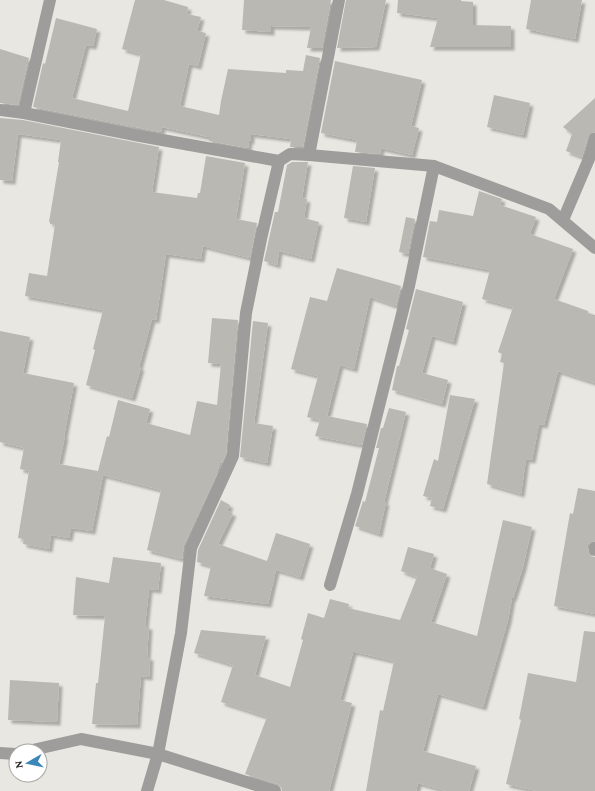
<svg xmlns="http://www.w3.org/2000/svg" width="595" height="791" font-family="'Crimson Pro',serif">
<style>
.building{fill:#bab8b3;filter:url(#shadow)}
.lines{fill:none;stroke-linecap:round;stroke-linejoin:round}
.street{stroke:#9f9d9b;stroke-width:12}
</style>
<defs>
<filter id="shadow"><feDropShadow dx="3.5" dy="3.5" stdDeviation="1" flood-color="#0004"/></filter>
</defs>
<rect width="100%" height="100%" fill="#e8e7e1"/>
<g class="building">
<path d="M 135,0 L 164,0 L 188,7 L 187,14 L 201,17 L 197,31 L 206,33 L 198,66 L 189,64 L 180,106 L 219,115 L 221,101 L 228,69 L 286,73 L 286,70 L 303,71 L 306,55 L 320,58 L 303,147 L 290,147 L 291,139 L 251,134 L 251,141 L 249,140 L 248,148 L 209,141 L 209,137 L 162,127 L 161,132 L 33,107 L 43,63 L 45,64 L 56,18 L 97,29 L 93,46 L 86,45 L 72,98 L 128,111 L 141,54 L 122,49 Z"/>
<path d="M 244,0 L 331,0 L 322,48 L 307,48 L 311,27 L 271,26 L 271,32 L 242,30 Z"/>
<path d="M 346,0 L 386,0 L 376,47 L 337,48 Z"/>
<path d="M 398,0 L 461,0 L 461,1 L 473,2 L 473,25 L 511,26 L 511,47 L 430,47 L 438,18 L 397,13 Z"/>
<path d="M 531,0 L 582,0 L 575,39 L 526,29 Z"/>
<path d="M 0,49 L 29,58 L 18,105 L 0,103 Z"/>
<path d="M 335,61 L 422,80 L 411,126 L 419,128 L 412,155 L 381,148 L 380,154 L 355,152 L 357,140 L 321,133 Z"/>
<path d="M 494,95 L 530,103 L 523,135 L 487,127 Z"/>
<path d="M 595,98 L 595,132 L 590,133 L 588,137 L 582,157 L 566,151 L 572,134 L 563,127 Z"/>
<path d="M 0,118 L 23,120 L 159,147 L 152,192 L 197,198 L 198,193 L 200,193 L 206,156 L 245,163 L 236,219 L 257,223 L 250,258 L 203,246 L 201,259 L 166,254 L 156,320 L 152,319 L 139,367 L 141,367 L 132,398 L 86,385 L 95,350 L 93,349 L 103,310 L 25,296 L 29,273 L 47,276 L 55,225 L 50,224 L 50,222 L 49,222 L 59,162 L 58,162 L 61,140 L 18,134 L 12,181 L 0,180 Z"/>
<path d="M 292,162 L 308,162 L 302,198 L 307,199 L 304,218 L 319,222 L 311,259 L 279,251 L 277,265 L 264,261 L 275,212 L 278,212 L 287,165 Z"/>
<path d="M 353,166 L 375,168 L 366,222 L 344,218 Z"/>
<path d="M 479,191 L 502,199 L 500,205 L 536,217 L 530,234 L 573,249 L 554,299 L 588,311 L 588,313 L 595,315 L 595,383 L 558,371 L 544,425 L 539,424 L 532,460 L 526,459 L 521,494 L 487,484 L 504,363 L 500,362 L 502,354 L 498,352 L 513,307 L 482,299 L 490,270 L 423,257 L 430,221 L 437,222 L 439,210 L 473,216 Z"/>
<path d="M 406,217 L 415,219 L 408,254 L 399,252 Z"/>
<path d="M 337,268 L 401,286 L 396,306 L 370,297 L 354,369 L 340,365 L 327,416 L 367,424 L 362,445 L 315,436 L 320,420 L 307,417 L 318,376 L 291,369 L 310,297 L 327,301 Z"/>
<path d="M 416,289 L 463,302 L 453,342 L 432,336 L 422,373 L 448,380 L 442,404 L 392,390 L 397,366 L 399,366 L 409,330 L 406,329 Z"/>
<path d="M 212,318 L 238,320 L 226,454 L 222,463 L 220,462 L 216,476 L 184,545 L 182,559 L 147,550 L 161,490 L 103,475 L 92,531 L 71,528 L 69,538 L 51,535 L 49,549 L 23,544 L 24,539 L 18,538 L 29,471 L 20,469 L 24,448 L 0,442 L 0,331 L 30,337 L 23,373 L 74,383 L 64,436 L 65,436 L 59,464 L 98,471 L 107,436 L 109,437 L 118,400 L 150,409 L 146,423 L 190,435 L 197,401 L 217,405 L 221,364 L 208,363 Z"/>
<path d="M 253,321 L 268,323 L 254,423 L 273,426 L 267,463 L 240,457 Z"/>
<path d="M 450,395 L 475,399 L 443,509 L 430,506 L 432,498 L 423,496 L 434,459 L 438,461 Z"/>
<path d="M 389,408 L 406,412 L 384,502 L 386,502 L 379,534 L 355,526 L 363,501 L 365,502 L 379,448 L 376,448 L 381,428 L 383,428 Z"/>
<path d="M 578,488 L 595,491 L 595,541 L 591,542 L 588,545 L 588,548 L 589,554 L 592,557 L 595,557 L 595,614 L 554,606 L 570,513 L 573,514 Z"/>
<path d="M 221,500 L 230,505 L 227,511 L 233,513 L 218,544 L 267,561 L 276,533 L 310,544 L 300,577 L 276,570 L 268,604 L 204,596 L 211,566 L 197,562 L 198,550 Z"/>
<path d="M 503,520 L 532,527 L 523,567 L 513,598 L 512,598 L 508,620 L 483,707 L 438,694 L 423,751 L 476,766 L 469,791 L 446,791 L 418,783 L 416,791 L 366,791 L 380,710 L 383,711 L 394,661 L 355,652 L 353,652 L 340,700 L 352,703 L 329,791 L 282,791 L 281,786 L 278,784 L 245,774 L 267,717 L 221,702 L 233,665 L 194,653 L 201,630 L 266,636 L 255,675 L 290,687 L 303,640 L 301,639 L 308,613 L 324,618 L 330,599 L 349,604 L 348,608 L 400,620 L 417,577 L 401,571 L 408,547 L 434,554 L 430,568 L 447,574 L 431,622 L 477,636 Z"/>
<path d="M 113,557 L 161,563 L 158,590 L 149,589 L 145,626 L 149,626 L 147,657 L 150,657 L 149,677 L 141,676 L 137,725 L 92,724 L 96,683 L 98,683 L 105,616 L 73,615 L 76,577 L 109,583 Z"/>
<path d="M 584,631 L 595,632 L 595,791 L 537,791 L 506,784 L 521,720 L 519,719 L 528,673 L 576,682 Z"/>
<path d="M 10,680 L 59,683 L 57,722 L 8,720 Z"/>
</g>
<g class="lines">
<g class="street">
<path d="M 0,110 L 24,113 L 140,136 L 279,161 L 290,154 L 309,155 L 434,166 L 549,209 L 595,248"/>
<path d="M 24,113 L 50,0"/>
<path d="M 309,155 L 339,0"/>
<path d="M 563,220 L 591,154 L 595,139"/>
<path d="M 595,550 L 595,548"/>
<path d="M 330,585 L 357,494 L 409,286 L 434,166"/>
<path d="M 28,751 L 81,739 L 158,754 L 275,791"/>
<path d="M 0,753 L 16,754"/>
<path d="M 147,791 L 158,754 L 181,633 L 191,548 L 233,456 L 246,313 L 261,239 L 279,161"/>
</g>
</g>
<g transform="translate(28 763) rotate(261)"><circle r="19" fill="#ffffff" stroke="#a7a6a5"/>
<path d="M0-3L7 15L0 10L-7 15Z" fill="#3c87ba"/>
<text y="-6" font-size="11" font-weight="bold" text-anchor="middle" fill="#22211f">N</text>
</g>
</svg>
